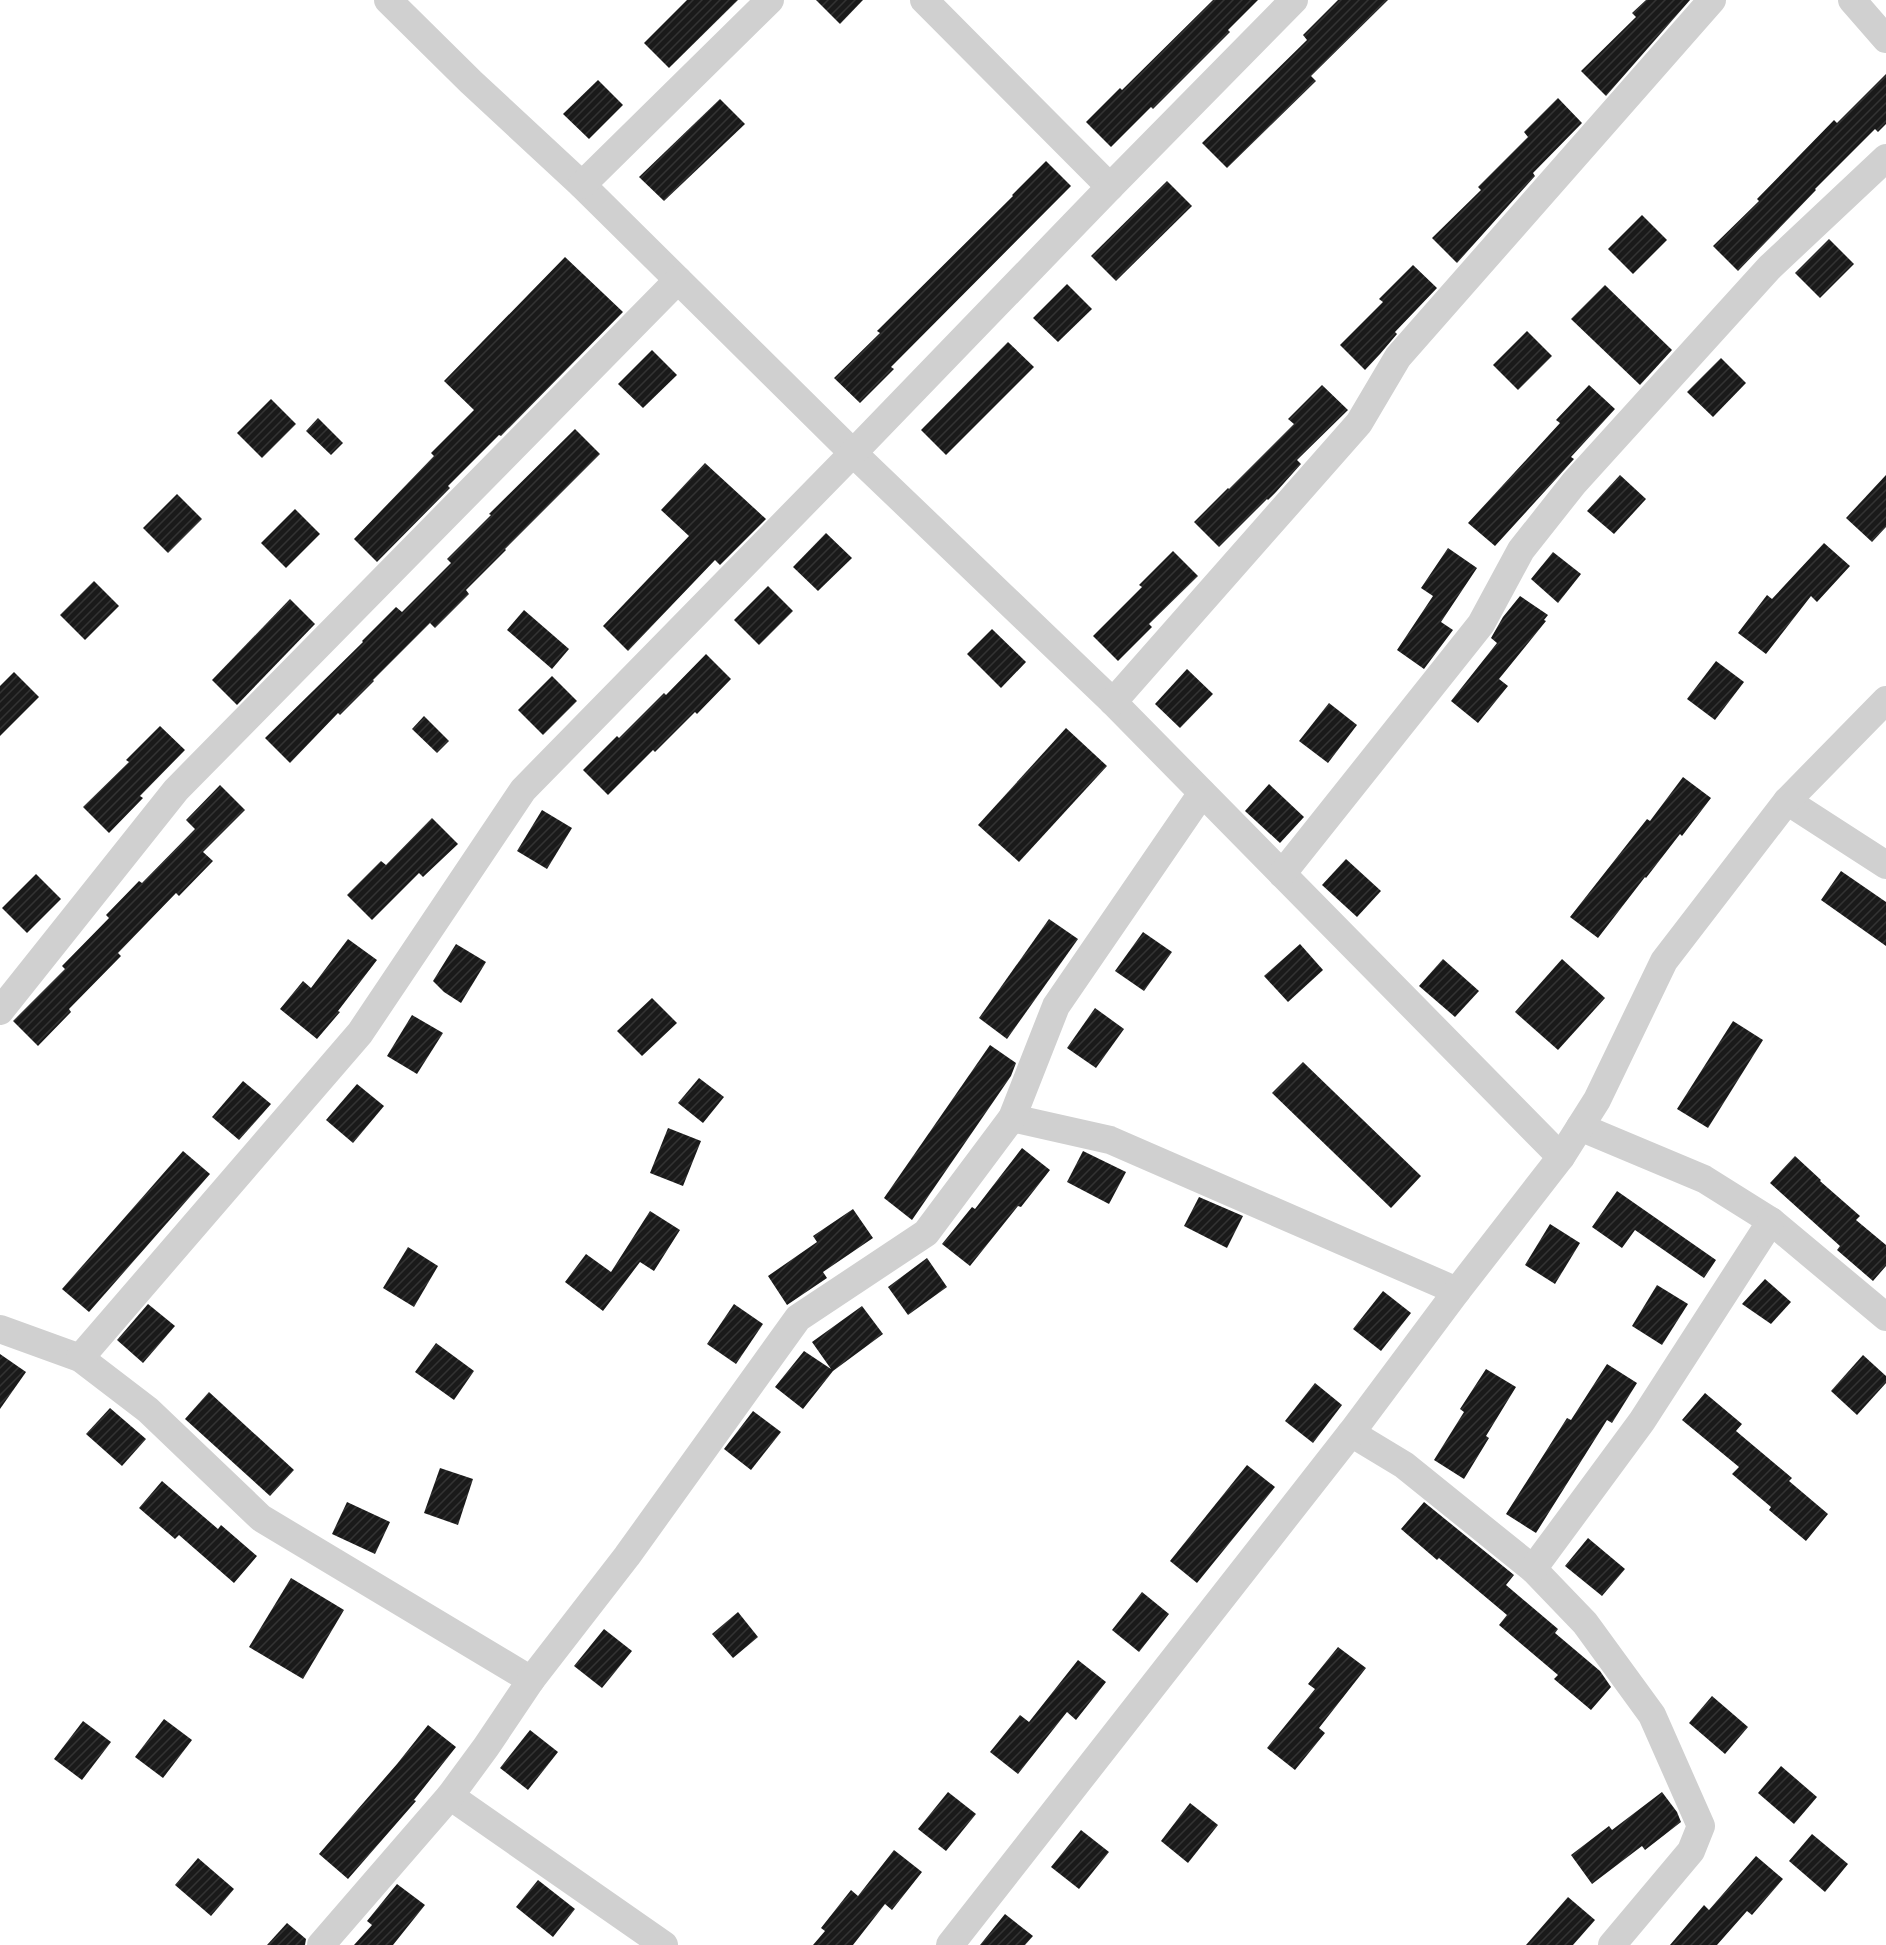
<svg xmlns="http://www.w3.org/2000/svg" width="1886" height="1945" font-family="'Varela Round',sans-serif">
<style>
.building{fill:url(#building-hatch)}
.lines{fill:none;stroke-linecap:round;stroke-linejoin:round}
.minor{stroke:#d0d0d0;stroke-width:28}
</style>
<defs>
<pattern id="building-hatch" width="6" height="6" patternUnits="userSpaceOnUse" patternTransform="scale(1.5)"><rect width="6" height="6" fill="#1a1a1a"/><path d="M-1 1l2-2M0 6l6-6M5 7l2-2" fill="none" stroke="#333"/></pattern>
</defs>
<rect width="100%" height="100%" fill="#fff"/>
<g class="building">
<path d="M 687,0 L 738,0 L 669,68 L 644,43 Z"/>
<path d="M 816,0 L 863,0 L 840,24 Z"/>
<path d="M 1213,0 L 1258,0 L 1228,30 L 1230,32 L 1153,109 L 1151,107 L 1111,147 L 1086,122 L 1120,88 L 1122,90 Z"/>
<path d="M 1338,0 L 1388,0 L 1311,76 L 1316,81 L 1227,168 L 1202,143 L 1307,40 L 1303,35 Z"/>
<path d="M 1646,0 L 1690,0 L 1606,96 L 1581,71 L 1636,17 L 1632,13 Z"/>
<path d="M 1886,74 L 1886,124 L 1878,132 L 1875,129 L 1815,189 L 1816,190 L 1738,271 L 1713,246 L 1759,201 L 1757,199 L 1834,120 L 1837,123 Z"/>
<path d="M 598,80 L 623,105 L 589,139 L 563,114 Z"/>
<path d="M 1558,98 L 1582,123 L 1533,173 L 1535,176 L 1457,263 L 1432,238 L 1481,190 L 1478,187 L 1528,137 L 1524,132 Z"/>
<path d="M 720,99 L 745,124 L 664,201 L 639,177 Z"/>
<path d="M 1046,161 L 1071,186 L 891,367 L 894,369 L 860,403 L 834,378 L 880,333 L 877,331 L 1013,196 L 1012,195 Z"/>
<path d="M 1167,181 L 1192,206 L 1116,281 L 1091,256 Z"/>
<path d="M 1642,215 L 1667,240 L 1633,274 L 1608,249 Z"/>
<path d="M 1829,239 L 1854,264 L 1820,298 L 1795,273 Z"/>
<path d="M 565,257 L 623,312 L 501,436 L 499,435 L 448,486 L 450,488 L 377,562 L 354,539 L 434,456 L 431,453 L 474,410 L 444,381 Z"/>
<path d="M 1413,265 L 1437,288 L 1395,332 L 1397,334 L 1380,354 L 1365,370 L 1340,345 L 1383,302 L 1379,299 Z"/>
<path d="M 1067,284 L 1092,309 L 1058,342 L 1033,318 Z"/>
<path d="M 1605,285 L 1672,350 L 1640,385 L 1571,319 Z"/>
<path d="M 1527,331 L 1552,356 L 1518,390 L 1493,365 Z"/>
<path d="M 1008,342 L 1034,367 L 946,455 L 921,430 Z"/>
<path d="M 652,350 L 677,375 L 643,408 L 618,384 Z"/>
<path d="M 1721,358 L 1746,383 L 1713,417 L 1687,392 Z"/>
<path d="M 1322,385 L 1348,410 L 1297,460 L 1301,464 L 1276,492 L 1268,500 L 1267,499 L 1219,547 L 1194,522 L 1228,488 L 1229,489 L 1294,424 L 1288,419 Z"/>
<path d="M 1589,385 L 1615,409 L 1571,457 L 1574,459 L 1556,479 L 1495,546 L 1468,523 L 1560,423 L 1556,420 Z"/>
<path d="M 271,399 L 296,424 L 262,458 L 237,433 Z"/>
<path d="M 318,418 L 343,443 L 331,455 L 306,431 Z"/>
<path d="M 575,429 L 600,454 L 505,549 L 506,550 L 466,590 L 469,594 L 435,628 L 430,623 L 373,680 L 374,681 L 340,715 L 338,713 L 290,763 L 265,738 L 363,642 L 362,641 L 396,607 L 402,612 L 451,563 L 447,559 L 491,515 L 489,514 Z"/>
<path d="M 705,463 L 766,519 L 720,565 L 715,560 L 628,651 L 603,626 L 689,536 L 661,510 Z"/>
<path d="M 1620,475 L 1646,499 L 1614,534 L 1587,511 Z"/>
<path d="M 1886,475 L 1886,527 L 1872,542 L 1846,518 Z"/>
<path d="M 177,494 L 202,519 L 168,553 L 143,528 Z"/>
<path d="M 295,509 L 320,534 L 286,568 L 261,543 Z"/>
<path d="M 826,533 L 852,558 L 818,591 L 793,567 Z"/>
<path d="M 1824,543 L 1850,566 L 1817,602 L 1811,596 L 1766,654 L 1738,633 L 1767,595 L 1772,599 Z"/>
<path d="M 1448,548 L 1477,568 L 1441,622 L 1453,630 L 1424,669 L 1397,650 L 1433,596 L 1421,588 Z"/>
<path d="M 1173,551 L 1198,576 L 1149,624 L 1152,627 L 1118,661 L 1093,636 L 1142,587 L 1139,585 Z"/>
<path d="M 1553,552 L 1581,574 L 1558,603 L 1531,579 Z"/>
<path d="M 94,581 L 119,606 L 85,640 L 60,615 Z"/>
<path d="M 768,586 L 793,611 L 759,645 L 734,620 Z"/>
<path d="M 1520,596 L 1548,615 L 1544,620 L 1546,621 L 1499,679 L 1508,686 L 1478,723 L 1451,701 L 1497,643 L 1491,638 L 1503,617 Z"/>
<path d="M 290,599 L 315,624 L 237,705 L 212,680 Z"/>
<path d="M 524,610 L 569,649 L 552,669 L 507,630 Z"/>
<path d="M 992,629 L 1026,662 L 1001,688 L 967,654 Z"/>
<path d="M 706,654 L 731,679 L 697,714 L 695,712 L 655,752 L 653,750 L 608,795 L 583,770 L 617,736 L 619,738 L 664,693 L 666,695 Z"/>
<path d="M 1716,661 L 1744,682 L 1715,720 L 1687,699 Z"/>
<path d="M 1187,669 L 1213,694 L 1180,728 L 1155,704 Z"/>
<path d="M 14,672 L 39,697 L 0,736 L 0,686 Z"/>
<path d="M 552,676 L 577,701 L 543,735 L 518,710 Z"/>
<path d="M 1329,703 L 1357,725 L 1328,763 L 1299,741 Z"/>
<path d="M 424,716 L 449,741 L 437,753 L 412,729 Z"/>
<path d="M 160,726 L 185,750 L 140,796 L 143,798 L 109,833 L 83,807 L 129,762 L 126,760 Z"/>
<path d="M 1066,728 L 1107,766 L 1019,862 L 978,825 Z"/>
<path d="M 1683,777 L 1711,798 L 1682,836 L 1680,834 L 1646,878 L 1645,877 L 1598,938 L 1570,917 L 1647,819 L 1650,821 Z"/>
<path d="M 1269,784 L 1304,817 L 1280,843 L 1245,811 Z"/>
<path d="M 220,785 L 245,810 L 203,852 L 213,861 L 179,896 L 176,893 L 118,953 L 121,956 L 69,1009 L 71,1012 L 38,1046 L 13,1021 L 65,969 L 62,966 L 109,918 L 106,915 L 139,881 L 142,883 L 195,829 L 186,820 Z"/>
<path d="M 542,810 L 572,828 L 547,869 L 517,851 Z"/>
<path d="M 432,818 L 458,844 L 423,877 L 419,873 L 372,920 L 347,895 L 381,861 L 386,865 Z"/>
<path d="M 1346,859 L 1381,891 L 1357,917 L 1322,885 Z"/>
<path d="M 1841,871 L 1886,902 L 1886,946 L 1821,900 Z"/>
<path d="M 36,874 L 61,899 L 27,933 L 2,908 Z"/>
<path d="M 1049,919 L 1078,939 L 1007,1039 L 979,1018 Z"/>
<path d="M 1143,932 L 1172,952 L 1144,991 L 1115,971 Z"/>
<path d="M 348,939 L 377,960 L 338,1011 L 340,1012 L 317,1039 L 280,1009 L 303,981 L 311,988 Z"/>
<path d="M 456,944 L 486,962 L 461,1003 L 444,992 L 433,981 Z"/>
<path d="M 1300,944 L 1323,970 L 1288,1002 L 1264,976 Z"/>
<path d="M 1443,959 L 1479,991 L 1455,1017 L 1419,986 Z"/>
<path d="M 1562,959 L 1605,998 L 1558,1050 L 1515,1012 Z"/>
<path d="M 652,998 L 677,1023 L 642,1056 L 617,1031 Z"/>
<path d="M 1095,1008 L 1124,1029 L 1096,1068 L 1067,1048 Z"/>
<path d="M 412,1015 L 443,1033 L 417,1074 L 387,1056 Z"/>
<path d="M 1733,1021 L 1763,1040 L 1708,1128 L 1677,1109 Z"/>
<path d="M 990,1045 L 1016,1063 L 1011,1076 L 912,1220 L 884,1198 Z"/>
<path d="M 1303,1062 L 1421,1176 L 1391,1208 L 1272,1093 Z"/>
<path d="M 699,1078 L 724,1097 L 703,1123 L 678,1103 Z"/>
<path d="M 243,1081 L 271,1104 L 239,1140 L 212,1117 Z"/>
<path d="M 357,1084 L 384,1106 L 353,1143 L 326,1120 Z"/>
<path d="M 668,1128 L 701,1141 L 683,1186 L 650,1173 Z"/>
<path d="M 1022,1148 L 1050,1170 L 1021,1207 L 1018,1206 L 970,1266 L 942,1244 L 972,1207 L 975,1209 Z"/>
<path d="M 183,1151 L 210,1174 L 89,1312 L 62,1289 Z"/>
<path d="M 1083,1151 L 1126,1172 L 1109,1204 L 1067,1182 Z"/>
<path d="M 1795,1156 L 1821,1180 L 1820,1181 L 1860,1216 L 1856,1220 L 1886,1245 L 1886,1266 L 1873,1281 L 1837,1250 L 1840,1246 L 1770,1183 Z"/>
<path d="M 1617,1191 L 1716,1260 L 1704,1278 L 1635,1230 L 1622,1248 L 1592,1227 Z"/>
<path d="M 1199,1197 L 1243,1216 L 1227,1248 L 1184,1226 Z"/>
<path d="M 853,1209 L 873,1238 L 823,1272 L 827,1278 L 787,1305 L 768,1276 L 817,1242 L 813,1236 Z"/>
<path d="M 650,1211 L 680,1230 L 654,1271 L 640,1262 L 603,1311 L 565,1282 L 586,1254 L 611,1272 Z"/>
<path d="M 1550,1224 L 1580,1243 L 1555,1284 L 1525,1265 Z"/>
<path d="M 408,1247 L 438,1266 L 414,1307 L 383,1288 Z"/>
<path d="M 927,1258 L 947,1287 L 908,1315 L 888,1287 Z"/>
<path d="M 1765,1279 L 1791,1302 L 1771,1324 L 1742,1304 Z"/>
<path d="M 1657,1285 L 1688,1304 L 1662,1345 L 1632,1326 Z"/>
<path d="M 1383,1291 L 1411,1313 L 1381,1351 L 1353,1329 Z"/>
<path d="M 148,1304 L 175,1326 L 143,1363 L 117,1340 Z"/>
<path d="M 734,1304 L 763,1324 L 736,1364 L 707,1344 Z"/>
<path d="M 862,1306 L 883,1334 L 833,1371 L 803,1409 L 775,1387 L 804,1351 L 831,1369 L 812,1342 Z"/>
<path d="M 436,1343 L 474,1371 L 454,1400 L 415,1372 Z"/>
<path d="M 0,1354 L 26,1372 L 0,1409 Z"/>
<path d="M 1863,1355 L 1886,1376 L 1886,1383 L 1857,1415 L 1831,1391 Z"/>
<path d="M 1607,1364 L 1637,1383 L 1612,1423 L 1607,1420 L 1536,1533 L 1506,1514 L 1567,1418 L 1571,1420 Z"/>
<path d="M 1486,1369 L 1516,1387 L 1486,1436 L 1489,1438 L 1464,1479 L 1434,1460 L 1464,1412 L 1460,1409 Z"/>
<path d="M 1315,1383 L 1342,1405 L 1313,1443 L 1285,1421 Z"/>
<path d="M 209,1392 L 294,1470 L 270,1496 L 185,1419 Z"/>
<path d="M 1705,1393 L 1742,1424 L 1736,1431 L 1792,1478 L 1789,1481 L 1828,1514 L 1806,1541 L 1769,1510 L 1771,1507 L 1732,1474 L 1739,1467 L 1682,1420 Z"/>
<path d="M 110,1408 L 146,1439 L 122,1466 L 86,1434 Z"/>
<path d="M 753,1411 L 781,1432 L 751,1470 L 724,1449 Z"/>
<path d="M 1247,1465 L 1275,1487 L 1197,1583 L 1170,1561 Z"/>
<path d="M 440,1468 L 473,1479 L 458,1525 L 424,1513 Z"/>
<path d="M 162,1481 L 218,1529 L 221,1525 L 257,1556 L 234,1583 L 179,1535 L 175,1539 L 139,1508 Z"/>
<path d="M 347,1502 L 390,1522 L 375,1554 L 332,1534 Z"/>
<path d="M 1424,1502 L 1514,1575 L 1506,1585 L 1558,1629 L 1555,1633 L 1600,1671 L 1611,1687 L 1591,1710 L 1554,1679 L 1558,1675 L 1499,1625 L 1507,1615 L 1439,1558 L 1437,1560 L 1401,1529 Z"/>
<path d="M 1588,1538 L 1625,1569 L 1602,1596 L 1565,1566 Z"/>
<path d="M 291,1578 L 344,1610 L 303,1679 L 249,1647 Z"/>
<path d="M 1142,1592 L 1169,1614 L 1139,1652 L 1112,1630 Z"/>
<path d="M 738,1612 L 758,1637 L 733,1658 L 712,1634 Z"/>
<path d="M 604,1629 L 632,1651 L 602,1688 L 574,1666 Z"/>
<path d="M 1338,1647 L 1366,1668 L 1319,1728 L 1325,1733 L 1295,1770 L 1267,1748 L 1315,1689 L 1308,1684 Z"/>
<path d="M 1078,1660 L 1106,1682 L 1076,1720 L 1067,1712 L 1018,1774 L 990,1752 L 1020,1715 L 1029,1722 Z"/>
<path d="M 1712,1696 L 1748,1727 L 1725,1754 L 1689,1723 Z"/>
<path d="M 164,1719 L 192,1740 L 163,1778 L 135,1757 Z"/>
<path d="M 83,1721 L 111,1742 L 82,1780 L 54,1759 Z"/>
<path d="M 428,1725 L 456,1747 L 414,1800 L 416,1801 L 348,1879 L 319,1854 L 397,1764 Z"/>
<path d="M 530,1730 L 558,1752 L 528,1790 L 500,1768 Z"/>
<path d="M 1781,1766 L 1817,1797 L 1794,1824 L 1758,1793 Z"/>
<path d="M 948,1792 L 976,1814 L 946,1851 L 918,1829 Z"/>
<path d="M 1662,1792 L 1677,1812 L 1681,1822 L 1645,1850 L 1642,1846 L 1592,1884 L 1571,1855 L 1609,1826 L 1612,1830 Z"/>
<path d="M 1190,1803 L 1218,1825 L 1188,1863 L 1161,1841 Z"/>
<path d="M 1081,1830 L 1109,1852 L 1079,1889 L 1051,1867 Z"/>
<path d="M 1812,1834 L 1848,1864 L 1825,1892 L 1789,1861 Z"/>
<path d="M 894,1850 L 922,1872 L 892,1910 L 885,1904 L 853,1945 L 813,1945 L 825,1931 L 821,1928 L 851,1890 L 858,1896 Z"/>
<path d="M 1756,1856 L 1783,1879 L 1752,1915 L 1747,1911 L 1717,1945 L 1670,1945 L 1704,1905 L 1709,1910 Z"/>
<path d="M 198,1858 L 234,1889 L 211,1916 L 175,1885 Z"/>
<path d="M 538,1880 L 575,1909 L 553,1937 L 516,1907 Z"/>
<path d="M 397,1884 L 425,1905 L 393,1945 L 354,1945 L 372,1925 L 367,1921 Z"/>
<path d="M 1568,1897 L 1595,1920 L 1573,1945 L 1526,1945 Z"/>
<path d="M 1005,1914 L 1033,1936 L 1025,1945 L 980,1945 Z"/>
<path d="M 287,1923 L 306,1939 L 305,1945 L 267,1945 Z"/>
</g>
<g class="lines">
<g class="minor">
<path d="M 388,0 L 471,82 L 582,185 L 853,453 L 1113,702 L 1561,1157"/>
<path d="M 924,0 L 1110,187"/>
<path d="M 1852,0 L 1886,39"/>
<path d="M 582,185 L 770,0"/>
<path d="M 1113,702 L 1359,423 L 1398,357 L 1712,0"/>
<path d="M 1787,801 L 1886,865"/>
<path d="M 1282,874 L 1481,624 L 1521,550 L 1574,483 L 1770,267 L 1886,158"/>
<path d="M 0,1011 L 176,790 L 678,280"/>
<path d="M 1012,1118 L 1110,1140 L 1457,1291"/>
<path d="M 1580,1127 L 1704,1179 L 1771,1221 L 1886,1317"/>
<path d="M 0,1329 L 80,1358 L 148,1410 L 261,1518 L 531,1680"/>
<path d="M 80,1358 L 360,1033 L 523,790 L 853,453 L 1110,187 L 1294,0"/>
<path d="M 1351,1433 L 1404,1465 L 1533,1569 L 1585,1623 L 1652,1715 L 1701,1826 L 1691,1851 L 1612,1945"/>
<path d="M 1533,1569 L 1642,1421 L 1771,1221"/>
<path d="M 450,1796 L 664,1945"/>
<path d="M 321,1945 L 450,1796 L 486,1747 L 531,1680 L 627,1556 L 798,1318 L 926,1233 L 1012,1118 L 1056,1006 L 1202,793"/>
<path d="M 950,1945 L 1351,1433 L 1457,1291 L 1561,1157 L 1597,1100 L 1664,961 L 1787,801 L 1886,700"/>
</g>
</g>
</svg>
